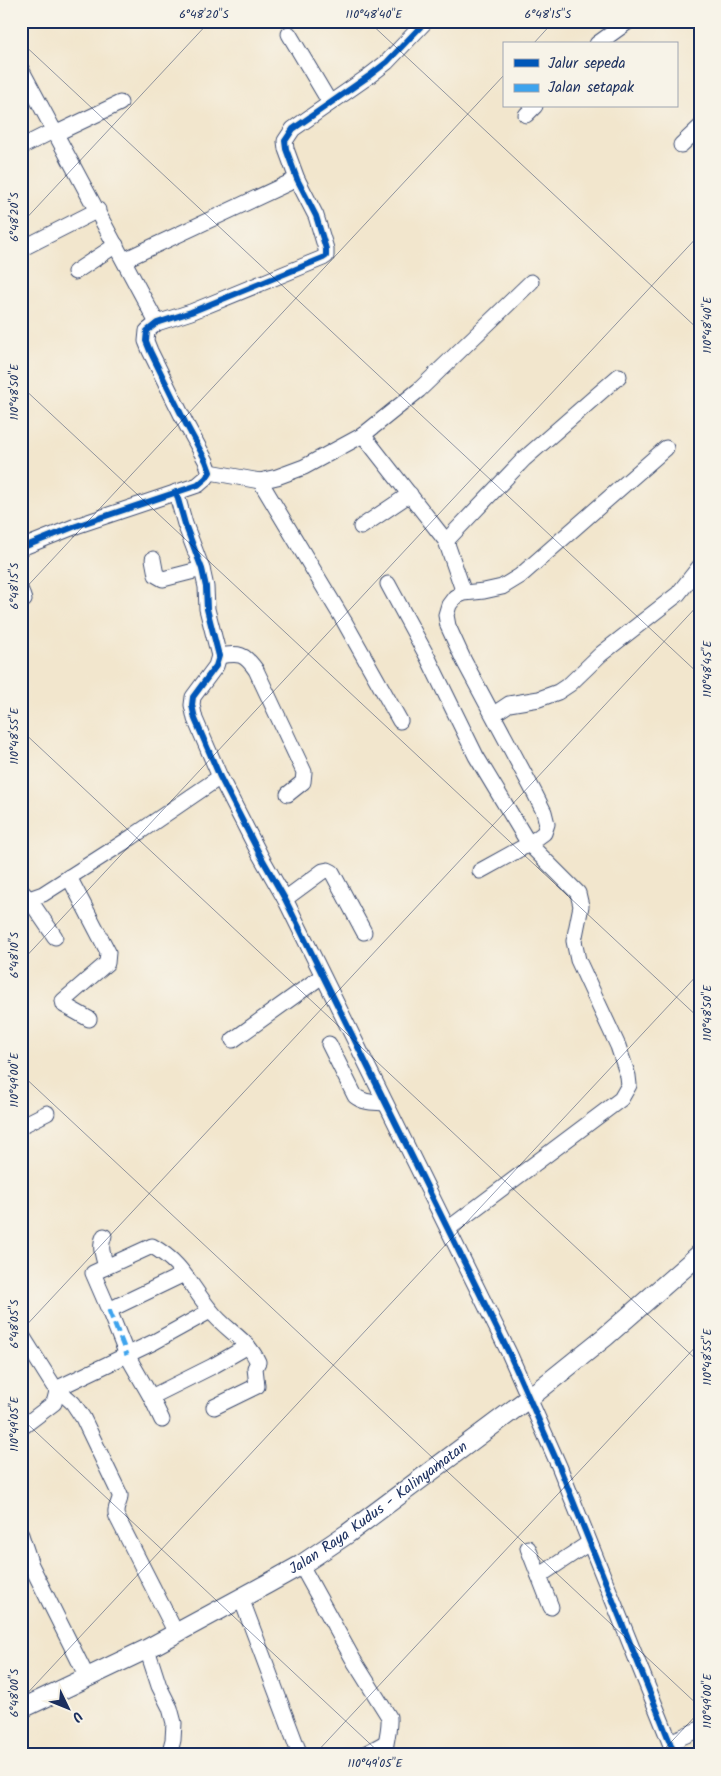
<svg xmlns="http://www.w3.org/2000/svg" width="721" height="1776" font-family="Kalam,sans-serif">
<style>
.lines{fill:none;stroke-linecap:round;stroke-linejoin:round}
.minor-casing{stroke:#3b4a6f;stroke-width:17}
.major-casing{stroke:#3b4a6f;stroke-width:21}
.minor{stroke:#fff;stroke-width:15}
.major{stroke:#fff;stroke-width:19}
.quiet{stroke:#3da3ed;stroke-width:5;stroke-dasharray:10 5;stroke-linecap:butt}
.cycleway-casing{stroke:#f7f3e8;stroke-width:9}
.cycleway{stroke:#0057b8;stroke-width:6}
.ticks{fill:none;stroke:#1b2f5e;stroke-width:1;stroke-opacity:0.45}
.labels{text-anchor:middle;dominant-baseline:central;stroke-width:5;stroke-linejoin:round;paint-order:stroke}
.street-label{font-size:15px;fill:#1b2f5e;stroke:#f7f3e8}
.neatline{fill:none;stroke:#1b2f5e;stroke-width:2}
.ticks-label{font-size:12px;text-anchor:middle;fill:#1b2f5e}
</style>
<rect width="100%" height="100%" fill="#f7f3e8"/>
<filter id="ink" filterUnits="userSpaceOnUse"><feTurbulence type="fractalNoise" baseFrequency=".02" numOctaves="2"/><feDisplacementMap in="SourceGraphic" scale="10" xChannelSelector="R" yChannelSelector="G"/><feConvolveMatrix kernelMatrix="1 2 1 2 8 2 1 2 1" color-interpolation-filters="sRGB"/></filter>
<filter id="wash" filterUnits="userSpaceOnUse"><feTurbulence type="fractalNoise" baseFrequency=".0096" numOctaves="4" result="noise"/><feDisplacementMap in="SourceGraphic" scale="20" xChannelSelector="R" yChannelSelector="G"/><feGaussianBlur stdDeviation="1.12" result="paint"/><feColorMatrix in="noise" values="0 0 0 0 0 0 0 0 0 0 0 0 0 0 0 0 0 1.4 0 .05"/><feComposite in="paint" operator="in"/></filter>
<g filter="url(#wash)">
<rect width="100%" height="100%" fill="#f2e6cd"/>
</g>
<g filter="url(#ink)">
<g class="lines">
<g class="minor-casing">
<g id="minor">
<path d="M 289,34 L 330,103"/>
<path d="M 597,44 L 629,21"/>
<path d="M 21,69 L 157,323"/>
<path d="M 526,115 L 535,106"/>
<path d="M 57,133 L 120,103"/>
<path d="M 681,145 L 700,127"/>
<path d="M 21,147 L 55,130"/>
<path d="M 27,246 L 98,210"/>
<path d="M 124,260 L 297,179"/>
<path d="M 75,272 L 116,245"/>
<path d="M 363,435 L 446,541 L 464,593"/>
<path d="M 210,472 L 260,481 L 277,477 L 304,467 L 363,435 L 419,390 L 531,282"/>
<path d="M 260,481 L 344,621 L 400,721"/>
<path d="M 176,492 L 185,524 L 202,569 L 206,587 L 207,609 L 219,656 L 216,666 L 193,697 L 192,705 L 195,719 L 220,777 L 260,855 L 285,899 L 509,1353 L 559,1466 L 675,1755"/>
<path d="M 361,527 L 410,494"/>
<path d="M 446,541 L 524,459 L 619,376"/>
<path d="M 21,548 L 76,526 L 198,485 L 206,478 L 210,472 L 206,461 L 186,424 L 150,351 L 146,341 L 147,331 L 157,323 L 191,312 L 323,258 L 326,256 L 326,249 L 316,216 L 297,179 L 286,149 L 285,141 L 293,129 L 369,76 L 387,62 L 426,21"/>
<path d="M 153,559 L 156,575 L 163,579 L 202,569"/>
<path d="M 388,584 L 428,658 L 476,756 L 529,844 L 578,893 L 581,906 L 574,941 L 578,960 L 618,1046 L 628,1076 L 629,1085 L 621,1099 L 448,1229"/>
<path d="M 21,591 L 24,600"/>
<path d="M 219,656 C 240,653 244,653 256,670 L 304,772 L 303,782 L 288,794"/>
<path d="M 494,714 L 509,704 L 539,699 L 558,692 L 570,684 L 601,654 L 678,594 L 700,566"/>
<path d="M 480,871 L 529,844 L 544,833 L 547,824 L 544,812 L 535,794 L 464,661 L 448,626 L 446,615 L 449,605 L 455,597 L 464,593 L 484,591 L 502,587 L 520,576 L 666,448"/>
<path d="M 69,877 L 108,952 L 107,963 L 63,1001 L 64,1005 L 89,1019"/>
<path d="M 21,891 L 29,899 L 43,894 L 132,837 L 220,777"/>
<path d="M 29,899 L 55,937"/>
<path d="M 285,899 L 323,871 L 328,870 L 332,872 L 364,932"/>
<path d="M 233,1040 L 322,976"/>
<path d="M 329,1044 L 355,1096 C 364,1103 373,1102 384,1103"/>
<path d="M 21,1126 L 47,1113"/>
<path d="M 104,1236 C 99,1247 103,1255 106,1267"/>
<path d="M 184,1274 L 109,1310 L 93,1273 L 152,1246 C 184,1264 189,1285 211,1311 C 225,1330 248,1339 258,1362 L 255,1368 L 257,1386 L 214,1407"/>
<path d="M 109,1310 L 127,1355 L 151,1397 L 213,1366 L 248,1346"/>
<path d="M 21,1334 L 53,1385 L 73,1403 L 83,1418 L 120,1495 C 121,1503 113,1508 117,1517 L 176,1633"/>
<path d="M 58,1388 L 154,1342 L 210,1311"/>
<path d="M 151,1397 L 162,1420"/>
<path d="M 21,1428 L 54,1403 L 58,1388"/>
<path d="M 21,1535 L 31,1565 L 87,1677"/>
<path d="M 528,1548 L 551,1607"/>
<path d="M 301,1565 L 354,1661 L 389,1717 C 390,1731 385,1741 385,1755"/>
<path d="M 539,1576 L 589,1543"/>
<path d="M 241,1598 L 300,1755"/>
<path d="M 147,1649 L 159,1686 L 170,1708 L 174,1723 L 173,1740 L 169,1755"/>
<path d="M 670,1742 L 700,1729"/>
<path d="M 363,1755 L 385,1743"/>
</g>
</g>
<g class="major-casing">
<g id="major">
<path id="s1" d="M 21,1709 L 147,1649 L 267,1584 L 301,1565 L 347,1534 L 529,1398 L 605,1337 L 700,1254"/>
</g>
</g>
<use href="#minor" class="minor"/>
<use href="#major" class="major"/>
<path class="quiet" d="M 109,1310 L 127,1355"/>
<g class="cycleway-casing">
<g id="cycleway">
<path d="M 176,492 L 185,524 L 202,569 L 206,587 L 207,609 L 219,656 L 216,666 L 193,697 L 192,705 L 195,719 L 220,777 L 260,855 L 285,899 L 509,1353 L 559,1466 L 675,1755"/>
<path d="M 21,548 L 76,526 L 198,485 L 206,478 L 210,472 L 206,461 L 186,424 L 150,351 L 146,341 L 147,331 L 157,323 L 191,312 L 323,258 L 326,256 L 326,249 L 316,216 L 297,179 L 286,149 L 285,141 L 293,129 L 369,76 L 387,62 L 426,21"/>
</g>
</g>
<use href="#cycleway" class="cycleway"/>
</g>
</g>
<path class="ticks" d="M 368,21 L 700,331M 21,42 L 700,675M 533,44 L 554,21M 21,224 L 210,21M 21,386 L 700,1019M 21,593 L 505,74M 21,730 L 700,1363M 21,962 L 700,234M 21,1074 L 700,1707M 21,1331 L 700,603M 21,1418 L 382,1755M 21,1700 L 700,972M 314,1755 L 700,1342M 659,1755 L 700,1711"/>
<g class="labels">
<g class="street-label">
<text stroke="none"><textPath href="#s1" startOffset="411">Jalan Raya Kudus - Kalinyamatan</textPath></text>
</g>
</g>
<rect width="721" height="1776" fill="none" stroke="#f7f3e8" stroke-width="55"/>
<rect x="503" y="42" width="175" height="65" fill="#f7f3e8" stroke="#9fa5b1"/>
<rect x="514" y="59" width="25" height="8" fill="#0057b8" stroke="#9fa5b1"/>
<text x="548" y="68" font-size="15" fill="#1b2f5e">Jalur sepeda</text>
<rect x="514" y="84" width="25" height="8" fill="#3da3ed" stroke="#9fa5b1"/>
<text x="548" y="92" font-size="15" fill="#1b2f5e">Jalan setapak</text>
<g transform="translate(68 1708) rotate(133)" stroke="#f7f3e8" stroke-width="4" paint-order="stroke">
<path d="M0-4L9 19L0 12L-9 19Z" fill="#1b2f5e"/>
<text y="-8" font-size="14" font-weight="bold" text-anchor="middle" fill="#1b2f5e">U</text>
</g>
<rect x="28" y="28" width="666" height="1720" class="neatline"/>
<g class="ticks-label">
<text x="204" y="18">6°48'20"S</text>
<text x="374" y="18">110°48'40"E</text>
<text x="548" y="18">6°48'15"S</text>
<text transform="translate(14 217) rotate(-90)" y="4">6°48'20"S</text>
<text transform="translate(707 325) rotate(-90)" y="4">110°48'40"E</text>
<text transform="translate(14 392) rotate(-90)" y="4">110°48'50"E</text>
<text transform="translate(14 586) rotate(-90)" y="4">6°48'15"S</text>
<text transform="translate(707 669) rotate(-90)" y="4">110°48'45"E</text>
<text transform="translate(14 736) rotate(-90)" y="4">110°48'55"E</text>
<text transform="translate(14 955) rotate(-90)" y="4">6°48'10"S</text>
<text transform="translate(707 1013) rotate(-90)" y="4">110°48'50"E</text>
<text transform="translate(14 1080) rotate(-90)" y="4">110°49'00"E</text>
<text transform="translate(14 1324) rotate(-90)" y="4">6°48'05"S</text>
<text transform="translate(707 1357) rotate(-90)" y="4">110°48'55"E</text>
<text transform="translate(14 1424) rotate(-90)" y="4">110°49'05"E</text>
<text transform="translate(14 1693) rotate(-90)" y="4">6°48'00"S</text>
<text transform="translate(707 1701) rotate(-90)" y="4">110°49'00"E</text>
<text x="375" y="1767">110°49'05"E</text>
</g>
</svg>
